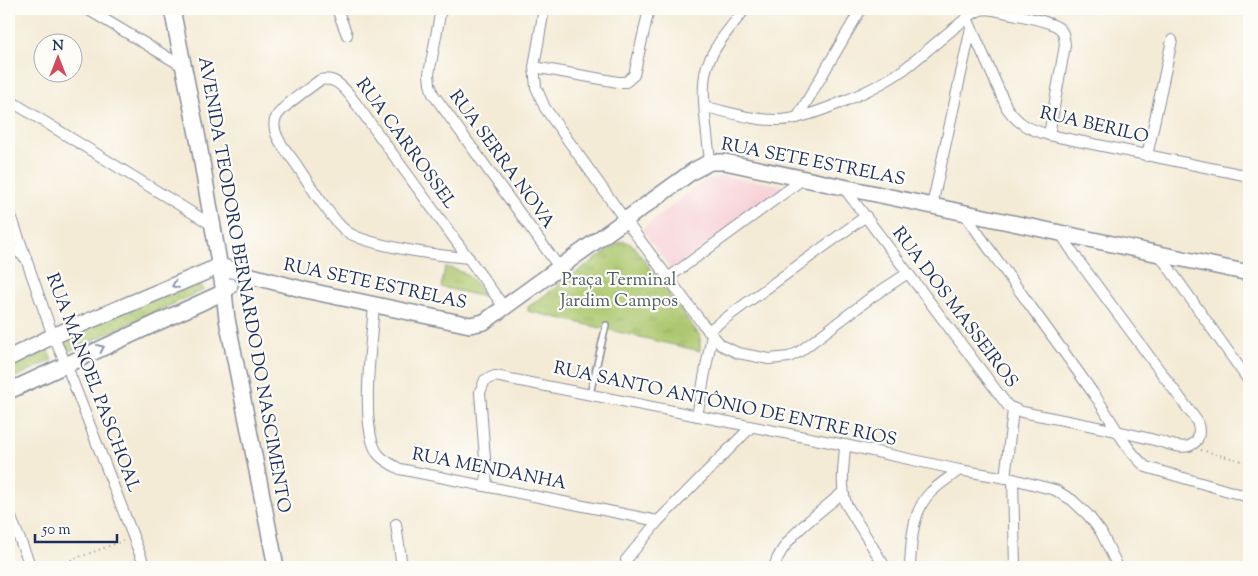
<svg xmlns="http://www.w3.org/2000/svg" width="1258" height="576" font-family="'Sorts Mill Goudy',serif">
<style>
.built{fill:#f7cfd5}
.grass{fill:url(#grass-dots);stroke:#647c66}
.park{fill:url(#park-tufts);stroke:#647c66}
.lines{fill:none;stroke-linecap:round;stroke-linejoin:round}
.lane-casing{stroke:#888d9a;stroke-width:8}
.street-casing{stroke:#888d9a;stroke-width:12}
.secondary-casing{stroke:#888d9a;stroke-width:18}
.path{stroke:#888d9a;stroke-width:2;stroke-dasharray:1 4;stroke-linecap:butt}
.lane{stroke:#fff;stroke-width:5}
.street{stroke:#fff;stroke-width:10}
.secondary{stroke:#fff;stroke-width:15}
.oneway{stroke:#8d97ae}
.labels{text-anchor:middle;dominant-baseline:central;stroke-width:4.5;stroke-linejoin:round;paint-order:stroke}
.street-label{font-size:18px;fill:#1b2f5e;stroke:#fdfcf7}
.park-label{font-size:18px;fill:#475d63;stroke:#fdfcf7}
</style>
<defs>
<pattern id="grass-dots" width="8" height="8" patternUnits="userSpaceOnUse" patternTransform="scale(1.25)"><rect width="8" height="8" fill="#adc86f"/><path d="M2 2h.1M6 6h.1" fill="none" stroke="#94ac63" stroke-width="1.8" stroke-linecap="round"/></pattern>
<pattern id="park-tufts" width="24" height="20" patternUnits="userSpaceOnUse" patternTransform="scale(1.25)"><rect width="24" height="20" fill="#adc86f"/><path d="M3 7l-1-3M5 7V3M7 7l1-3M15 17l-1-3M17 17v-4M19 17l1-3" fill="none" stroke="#94ac63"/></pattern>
</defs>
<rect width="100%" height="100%" fill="#fdfcf7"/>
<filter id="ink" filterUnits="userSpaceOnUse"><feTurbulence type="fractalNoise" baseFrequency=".02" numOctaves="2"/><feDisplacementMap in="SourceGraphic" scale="10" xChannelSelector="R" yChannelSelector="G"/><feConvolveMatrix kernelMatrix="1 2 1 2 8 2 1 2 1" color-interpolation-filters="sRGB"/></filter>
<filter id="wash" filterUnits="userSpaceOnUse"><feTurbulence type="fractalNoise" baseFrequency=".0096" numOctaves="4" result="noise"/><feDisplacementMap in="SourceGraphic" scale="20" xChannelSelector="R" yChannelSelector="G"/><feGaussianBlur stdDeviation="1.12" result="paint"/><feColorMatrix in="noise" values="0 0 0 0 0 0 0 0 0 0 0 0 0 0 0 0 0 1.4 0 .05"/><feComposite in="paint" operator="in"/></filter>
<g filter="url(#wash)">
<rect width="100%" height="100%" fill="#f4ebd6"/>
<path class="built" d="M 722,176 L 785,186 L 671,270 L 642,229 L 705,180 Z"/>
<g class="grass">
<path d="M 197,278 L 204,290 L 69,351 L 63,340 Z"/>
<path d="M 46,347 L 52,360 L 9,380 L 9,363 Z"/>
</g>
<g class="park">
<path d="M 624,241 L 633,245 L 700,336 L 700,351 L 528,311 L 528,307 L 618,243 Z"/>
<path d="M 445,267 C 467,271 473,278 484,297 L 441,287 Z"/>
</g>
</g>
<g filter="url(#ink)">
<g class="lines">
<g class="lane-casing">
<path id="lane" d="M 590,394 L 606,325"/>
</g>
<g class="street-casing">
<g id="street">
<path d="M 87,9 L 184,67"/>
<path d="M 337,9 L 347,35"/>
<path d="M 441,9 L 429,74 L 430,84 L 433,94 L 559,267"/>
<path d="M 544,9 L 534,67 L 536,87 L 545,108 L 625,220 L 702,323 L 721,345 L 738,353 L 769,359 L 789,357 L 799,352 L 873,296 L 908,273"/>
<path d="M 967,18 L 1007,108 C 1019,125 1029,129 1049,135 L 1249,176"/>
<path d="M 534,67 L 618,82 L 626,82 L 634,75 L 649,9"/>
<path d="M 9,100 L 212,225"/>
<path d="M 705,107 C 729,112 755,121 780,120 C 811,119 878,88 903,70 C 920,57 937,42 953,29 C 961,23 969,15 978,11 C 983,9 988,9 993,10 C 1006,13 1055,21 1061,30 C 1065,35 1064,40 1065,45 L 1049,135"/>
<path d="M 797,118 L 861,9"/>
<path d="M 1147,156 L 1172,40"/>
<path d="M 710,162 C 708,136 699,90 707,66 C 715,44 731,27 745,9"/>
<path d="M 844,188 L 1008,406 L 1022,412 C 1067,421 1113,429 1158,441 C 1167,443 1180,449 1189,446 C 1201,442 1200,430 1197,421 L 1078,260 L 1061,234"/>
<path d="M 932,206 L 971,28"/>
<path d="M 9,210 L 53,336 L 66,364 L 145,567"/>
<path d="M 964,213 C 1006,274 1051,333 1093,393 C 1111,417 1123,447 1146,467 L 1249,497"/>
<path d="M 9,246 L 26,258"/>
<path d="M 1159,254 L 1249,381"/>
<path d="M 469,258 C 442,256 366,246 346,231 C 330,218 308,182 296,164 C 288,152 271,136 275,120 C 279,107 309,89 320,80 C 334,77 341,85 349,94 L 504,307"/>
<path d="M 668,278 L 803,179"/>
<path d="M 374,305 C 372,338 359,429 378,454 C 384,461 392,465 400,469 L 658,521"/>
<path d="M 708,331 L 866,216"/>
<path d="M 697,416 L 712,335"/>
<path d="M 845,445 C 844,466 840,484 846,504 L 885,567"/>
<path d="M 1005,478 L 1013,410"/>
<path d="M 1013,479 L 1015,567"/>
<path d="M 487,486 L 480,392 L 485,380 L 495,376 L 845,445 L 959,470 L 1013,479 L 1055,490 L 1072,500 L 1088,515 L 1101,532 L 1118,567"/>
<path d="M 9,513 L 31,567"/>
<path d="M 396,524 L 402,567"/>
<path d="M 626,560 L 658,521 L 751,427"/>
<path d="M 774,567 C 784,535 819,514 843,492"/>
<path d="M 910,567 C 911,543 912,510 931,492 C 939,484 949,478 959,470"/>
</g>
</g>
<g class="secondary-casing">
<g id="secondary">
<path d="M 172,9 L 198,139 L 224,292 L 227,319 L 276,567"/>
<path d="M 9,358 L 53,336 L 220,266 L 248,275 L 305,290 L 470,325 L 484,322 L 693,171 L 710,162 L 725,162 L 1249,273"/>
<path d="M 9,391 L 224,292 L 230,286"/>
</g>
</g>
<g class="path">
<path d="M 1201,450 L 1249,463"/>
<path d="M 52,567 L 123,541"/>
</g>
<use href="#lane" class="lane"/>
<use href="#street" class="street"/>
<use href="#secondary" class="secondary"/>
</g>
<defs><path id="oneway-chevron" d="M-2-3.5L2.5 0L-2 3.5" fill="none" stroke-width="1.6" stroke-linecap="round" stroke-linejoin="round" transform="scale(1.25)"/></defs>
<g class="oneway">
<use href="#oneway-chevron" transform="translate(175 285) rotate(157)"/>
<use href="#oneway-chevron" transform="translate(101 348) rotate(-24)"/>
</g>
</g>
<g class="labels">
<g class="street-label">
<text transform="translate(1094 126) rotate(13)">RUA BERILO</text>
<text transform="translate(405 144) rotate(54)">RUA CARROSSEL</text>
<text transform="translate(501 160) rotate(54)">RUA SERRA NOVA</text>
<text transform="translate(813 163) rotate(11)">RUA SETE ESTRELAS</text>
<text transform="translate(243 285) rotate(80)">AVENIDA TEODORO BERNARDO DO NASCIMENTO</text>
<text transform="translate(375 285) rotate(12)">RUA SETE ESTRELAS</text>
<text transform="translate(954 308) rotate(53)">RUA DOS MASSEIROS</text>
<text transform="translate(92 383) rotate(69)">RUA MANOEL PASCHOAL</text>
<text transform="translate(725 405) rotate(12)">RUA SANTO ANTÔNIO DE ENTRE RIOS</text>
<text transform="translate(489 470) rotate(11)">RUA MENDANHA</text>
</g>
<g class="park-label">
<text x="619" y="281">Praça Terminal<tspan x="619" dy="21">Jardim Campos</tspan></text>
</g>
</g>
<rect width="1258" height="576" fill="none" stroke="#fdfcf7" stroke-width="30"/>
<g transform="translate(58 58)"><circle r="24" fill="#fdfcf7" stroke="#a3aaba"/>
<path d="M0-4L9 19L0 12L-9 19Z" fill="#d1495b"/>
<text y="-8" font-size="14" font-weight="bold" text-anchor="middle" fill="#1b2f5e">N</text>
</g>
<path d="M35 534v8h82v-8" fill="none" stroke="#1b2f5e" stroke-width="2.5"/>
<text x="42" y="534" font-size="15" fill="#1b2f5e" stroke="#fdfcf7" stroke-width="4" paint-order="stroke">50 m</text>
</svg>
